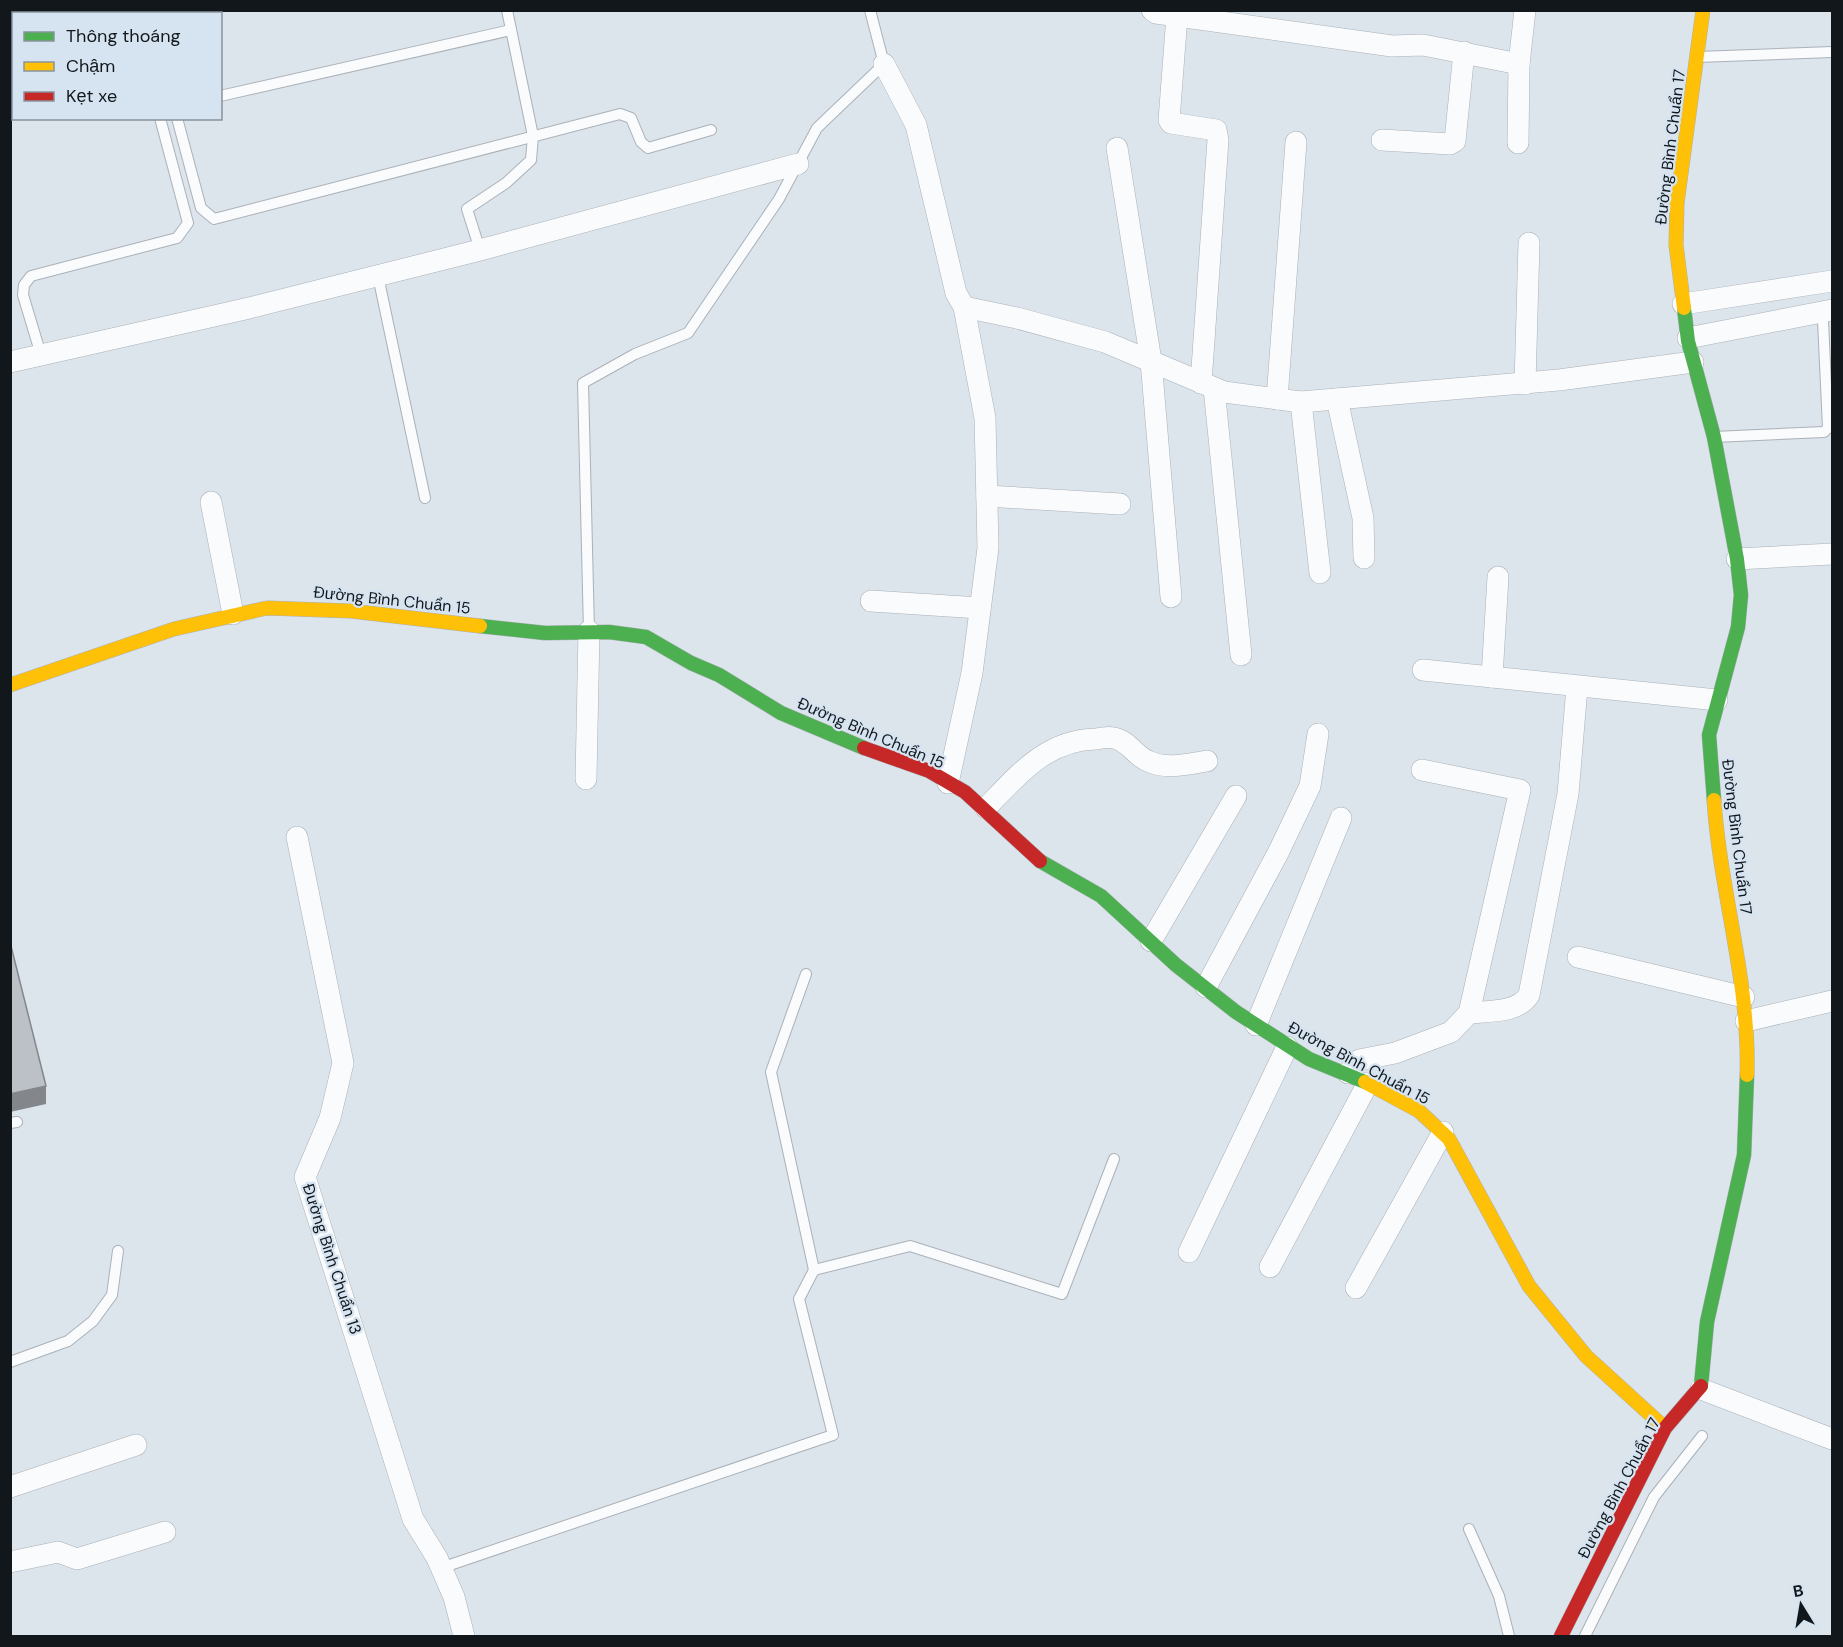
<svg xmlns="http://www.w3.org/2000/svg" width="1843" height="1647" font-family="'DM Sans',sans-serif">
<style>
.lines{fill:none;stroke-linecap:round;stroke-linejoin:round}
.lane-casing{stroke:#abb1b8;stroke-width:12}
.street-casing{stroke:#abb1b8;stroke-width:22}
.fast-casing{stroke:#abb1b8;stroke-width:15}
.slow-casing{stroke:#abb1b8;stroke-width:15}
.jam-casing{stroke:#abb1b8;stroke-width:15}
.lane{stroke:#fafbfc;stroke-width:10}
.street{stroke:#fafbfc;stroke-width:21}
.fast{stroke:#4caf50;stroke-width:14}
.slow{stroke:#ffc107;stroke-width:14}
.jam{stroke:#c62828;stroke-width:14}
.shaded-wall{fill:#83878b}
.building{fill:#bbc1c7;stroke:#83878b;stroke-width:1.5}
.labels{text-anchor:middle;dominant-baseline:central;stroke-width:4.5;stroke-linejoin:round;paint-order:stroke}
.street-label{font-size:16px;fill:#12171c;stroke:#d6e4f2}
</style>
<rect width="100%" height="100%" fill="#dce4ec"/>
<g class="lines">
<g class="lane-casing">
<g id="lane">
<path d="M 131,10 L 132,14"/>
<path d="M 150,10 L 151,14"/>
<path d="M 1697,57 L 1832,52"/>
<path d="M 220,96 L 511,30"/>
<path d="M 177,118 L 201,208 L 214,219 L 620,114 L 631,118 L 641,142 L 648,148 L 711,130"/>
<path d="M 480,250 L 467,209 L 506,183 L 531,160 L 533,136 L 507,10"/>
<path d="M 378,276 L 425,498"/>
<path d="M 41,355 L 23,295 L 24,285 L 31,276 L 177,238 L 188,223 L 160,118"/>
<path d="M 1714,437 L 1824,432 L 1828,428 L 1823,321"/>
<path d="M 589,631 L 583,383 L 635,354 L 688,333 L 779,199 L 817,128 L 884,64 L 870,10"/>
<path d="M 10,1123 L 17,1122"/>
<path d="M 814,1270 L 910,1246 L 1062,1294 L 1114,1159"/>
<path d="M 10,1362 L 68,1341 L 93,1321 L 112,1295 L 118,1251"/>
<path d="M 1469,1529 L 1499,1596 L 1509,1636"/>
<path d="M 441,1568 L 833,1435 L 799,1299 L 814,1270 L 771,1072 L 806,974"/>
<path d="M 1585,1636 L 1654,1497 L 1702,1436"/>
</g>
</g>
<g class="street-casing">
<g id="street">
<path d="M 1152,10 L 1156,13 L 1392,46 L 1423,45 L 1519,64"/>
<path d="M 1177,16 L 1169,120 L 1171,123 L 1216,130 L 1218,140 L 1201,383"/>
<path d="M 884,64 L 916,125 L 956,293 L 964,307 L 1017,318 L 1105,342 L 1224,392 L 1301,402 L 1559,380 L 1693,362"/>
<path d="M 1382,140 L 1450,144 L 1455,141 L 1464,52"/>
<path d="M 1518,143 L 1519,64 L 1525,10"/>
<path d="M 1117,148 L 1151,361 L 1171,597"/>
<path d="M 1683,304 L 1832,281"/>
<path d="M 1688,338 L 1832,310"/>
<path d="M 10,362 L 245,309 L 480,250 L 798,164"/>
<path d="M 1525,384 L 1529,243"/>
<path d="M 1214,388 L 1241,655"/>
<path d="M 1277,399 L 1296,142"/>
<path d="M 1337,399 L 1363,518 L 1364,558"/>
<path d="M 1301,402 L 1320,573"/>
<path d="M 987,496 L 1120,504"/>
<path d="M 211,502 L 233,614"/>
<path d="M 1737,559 L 1832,554"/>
<path d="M 871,601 L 980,608"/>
<path d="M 1423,670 L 1717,700"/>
<path d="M 1492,677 L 1498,577"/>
<path d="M 586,779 L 589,631"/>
<path d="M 948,783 L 972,673 L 988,548 L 985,418 L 964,307"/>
<path d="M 986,808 C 1018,775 1046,740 1096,739 C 1101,738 1109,737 1114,738 C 1129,741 1135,756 1148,761 C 1166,770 1189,764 1207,761"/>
<path d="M 297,837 L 343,1063 L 330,1118 L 305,1177 L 413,1519 L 437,1558 L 454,1597 L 464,1636"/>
<path d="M 1151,941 L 1236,796"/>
<path d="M 1578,957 L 1744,997"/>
<path d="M 1206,987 L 1278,853 L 1310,786 L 1318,734"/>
<path d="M 1469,1013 C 1489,1011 1518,1013 1529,995 L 1568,794 L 1577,687"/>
<path d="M 1746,1021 L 1832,1001"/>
<path d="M 1256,1025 L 1341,818"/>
<path d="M 1348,1073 L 1359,1060 L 1395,1053 L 1451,1032 L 1469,1013 L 1520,790 L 1422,770"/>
<path d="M 1189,1252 L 1287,1047"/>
<path d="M 1270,1267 L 1368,1083"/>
<path d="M 1356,1288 L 1443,1132"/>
<path d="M 1701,1389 L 1832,1439"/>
<path d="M 10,1487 L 136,1445"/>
<path d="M 10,1562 L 58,1552 L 77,1559 L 165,1532"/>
</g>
</g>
<g class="fast-casing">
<g id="fast">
<path d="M 1684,308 L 1688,341 L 1714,437 L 1737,559 L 1741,595 L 1738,627 L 1709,735 L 1714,800"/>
<path d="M 480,626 L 545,633 L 609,632 L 646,637 L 691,663 L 719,675 L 781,713 L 864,748"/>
<path d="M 1040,861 L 1101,896 L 1176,965 L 1236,1012 L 1309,1059 L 1365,1082"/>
<path d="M 1701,1386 L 1707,1322 L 1744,1155 L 1747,1075"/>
</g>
</g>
<g class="slow-casing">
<g id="slow">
<path d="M 1684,308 L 1676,245 L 1677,203 L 1703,10"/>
<path d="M 10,685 L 174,629 L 267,608 L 351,611 L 480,626"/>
<path d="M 1714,800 C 1720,892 1750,982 1747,1075"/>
<path d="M 1365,1082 L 1419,1111 L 1449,1139 L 1529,1286 L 1586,1356 L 1665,1428"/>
</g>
</g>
<g class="jam-casing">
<g id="jam">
<path d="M 864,748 L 929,771 L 965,792 L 1040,861"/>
<path d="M 1561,1636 L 1665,1428 L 1701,1386"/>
</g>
</g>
<use href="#lane" class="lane"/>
<use href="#street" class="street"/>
<use href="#fast" class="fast"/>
<use href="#slow" class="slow"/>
<use href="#jam" class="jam"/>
</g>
<path class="shaded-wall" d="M 46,1086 L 46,1104 L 10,1112 L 10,1094 Z"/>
<path class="building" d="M 10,942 L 46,1086 L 10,1094 Z"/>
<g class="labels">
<g class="street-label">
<text transform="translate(1670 147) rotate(-83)">Đường Bình Chuẩn 17</text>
<text transform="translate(392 600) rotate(6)">Đường Bình Chuẩn 15</text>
<text transform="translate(871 733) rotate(23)">Đường Bình Chuẩn 15</text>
<text transform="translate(1737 837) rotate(83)">Đường Bình Chuẩn 17</text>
<text transform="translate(1359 1063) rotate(28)">Đường Bình Chuẩn 15</text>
<text transform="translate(332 1259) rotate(72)">Đường Bình Chuẩn 13</text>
<text transform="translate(1619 1488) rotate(-62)">Đường Bình Chuẩn 17</text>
</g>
</g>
<rect width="1843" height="1647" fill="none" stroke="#12171c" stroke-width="24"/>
<rect x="12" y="12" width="210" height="108" fill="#d6e4f2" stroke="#88929c" stroke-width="1.5"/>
<rect x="24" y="32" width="30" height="9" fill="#4caf50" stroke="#88929c" stroke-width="1.5"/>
<text x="66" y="42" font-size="18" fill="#12171c">Thông thoáng</text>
<rect x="24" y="62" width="30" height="9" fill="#ffc107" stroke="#88929c" stroke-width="1.5"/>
<text x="66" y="72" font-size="18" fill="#12171c">Chậm</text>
<rect x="24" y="92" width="30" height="9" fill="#c62828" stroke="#88929c" stroke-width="1.5"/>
<text x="66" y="102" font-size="18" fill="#12171c">Kẹt xe</text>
<g transform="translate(1801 1605) rotate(349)" stroke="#d6e4f2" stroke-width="4.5" paint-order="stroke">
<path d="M0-4.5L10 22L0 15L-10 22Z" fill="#12171c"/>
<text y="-9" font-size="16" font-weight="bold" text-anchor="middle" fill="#12171c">B</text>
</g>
</svg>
